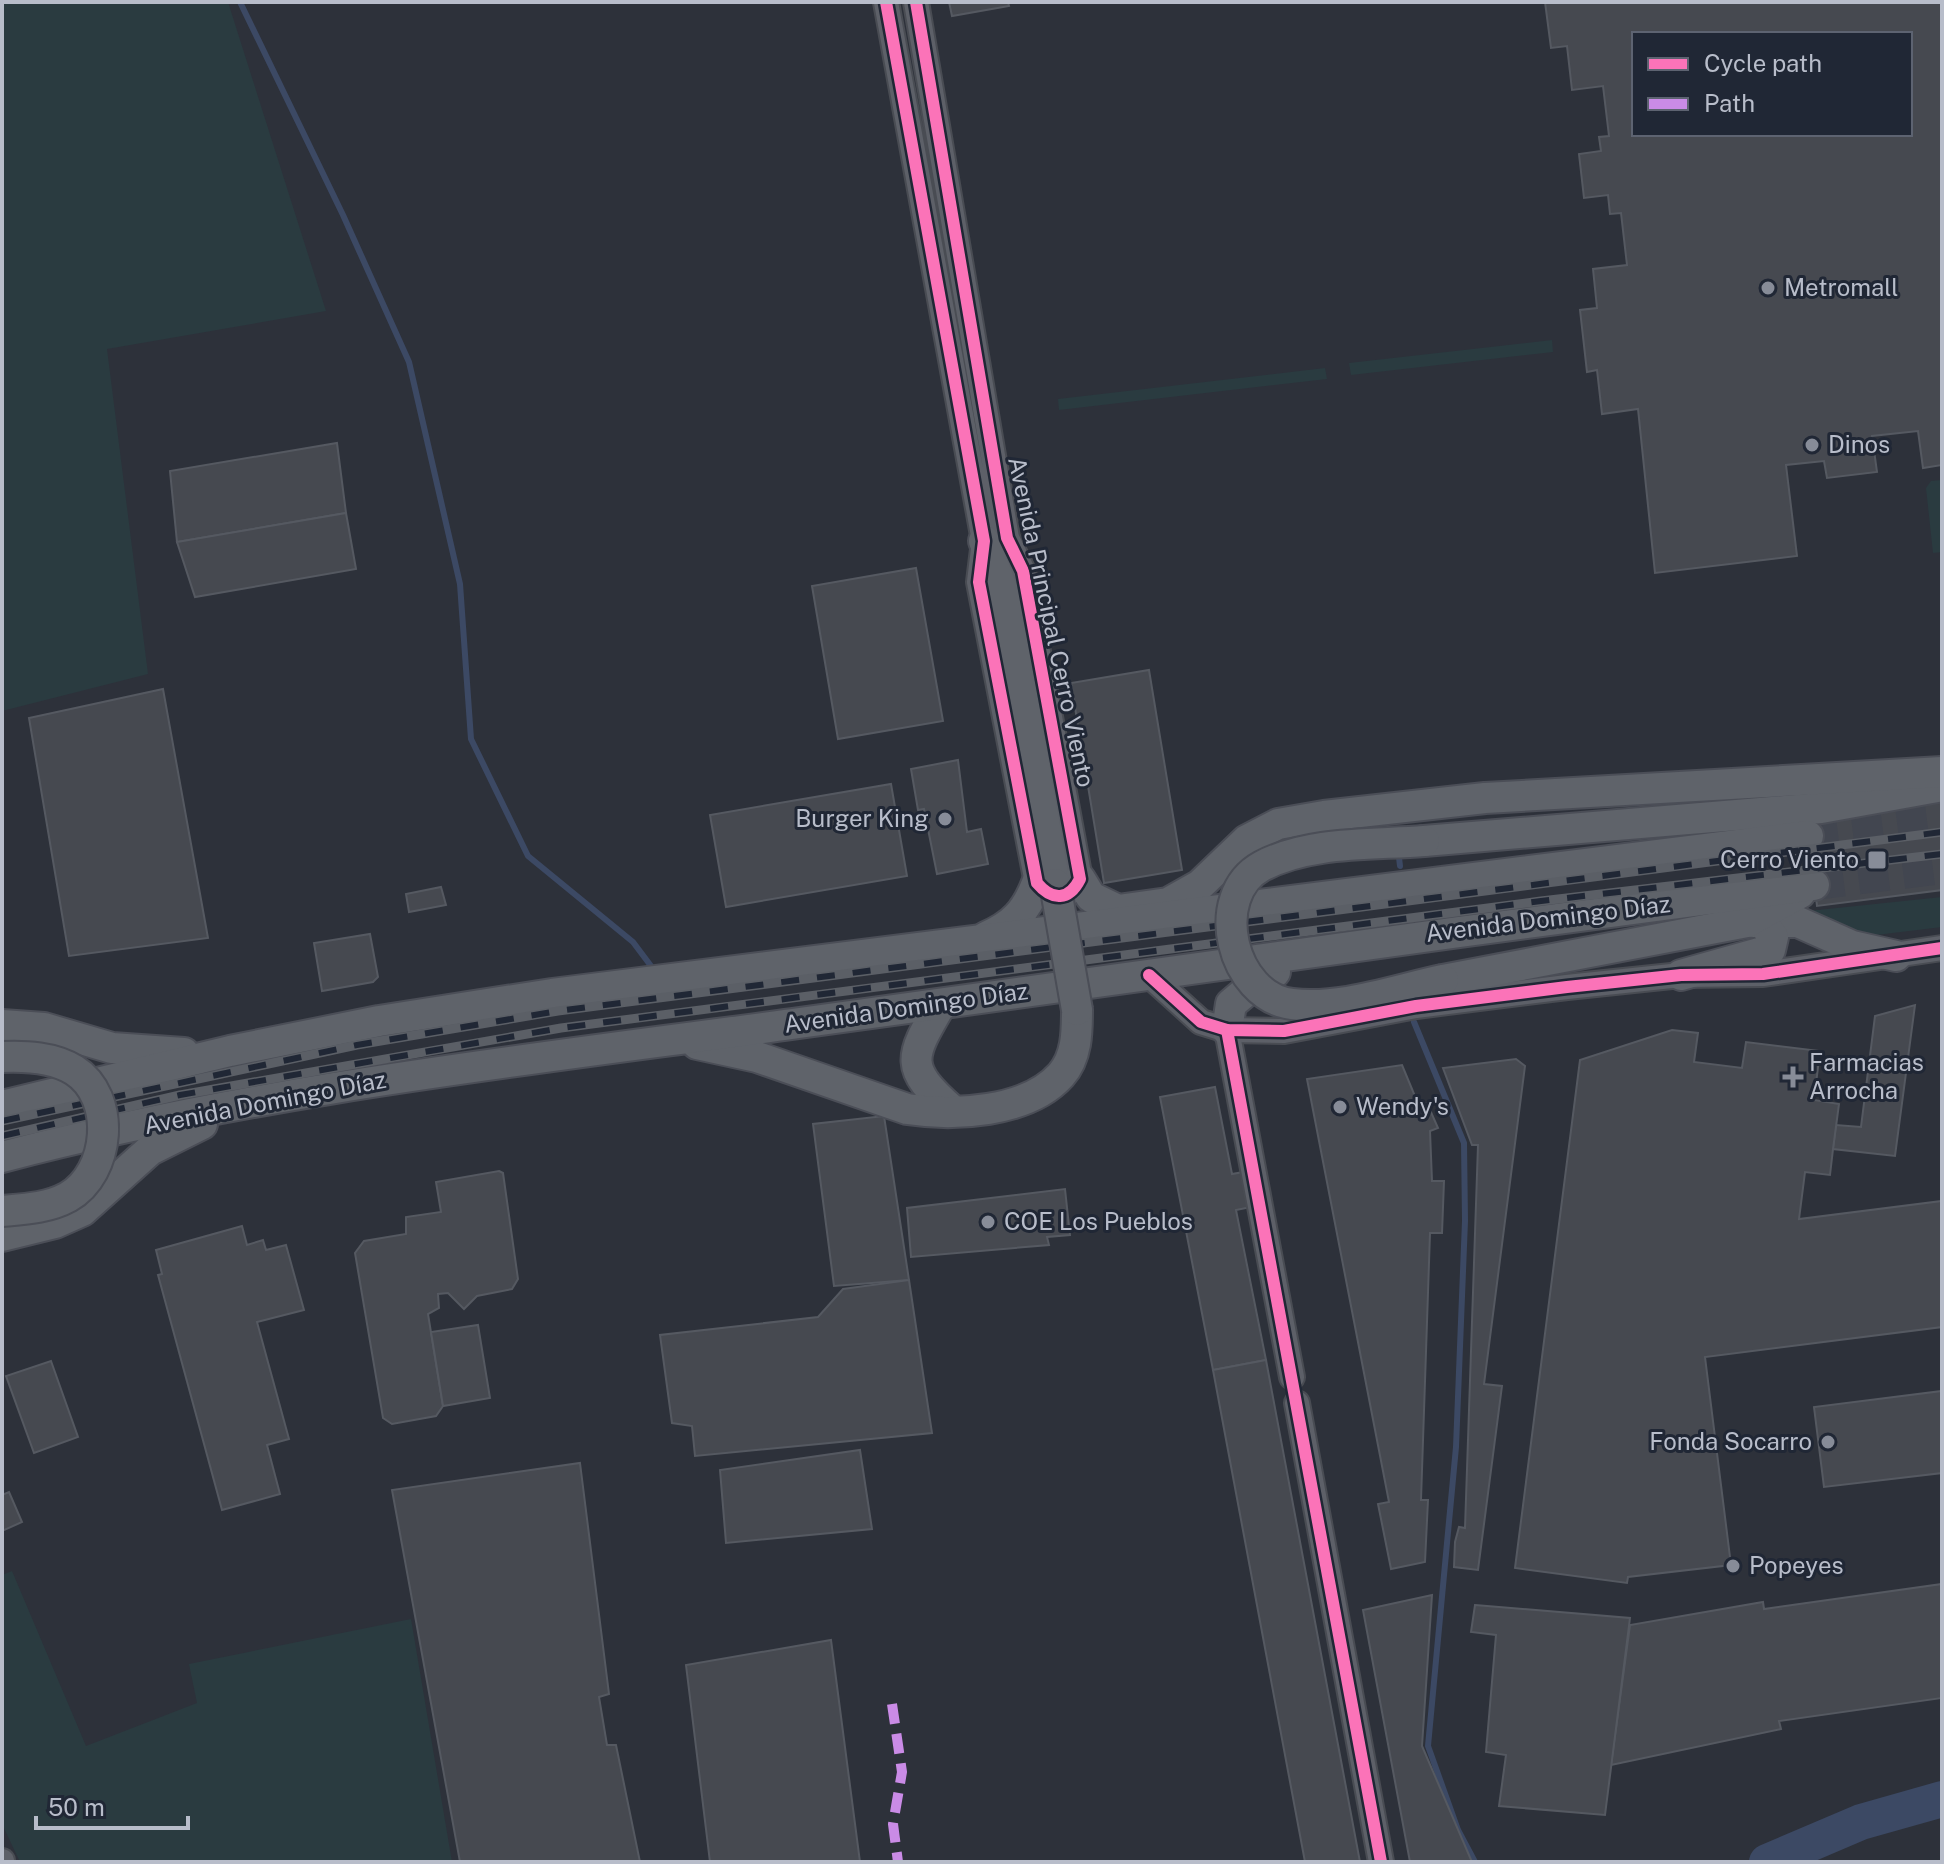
<svg xmlns="http://www.w3.org/2000/svg" width="1944" height="1864" viewBox="0 0 1944 1864" font-family="'Public Sans',sans-serif">
	<style>
		.green { fill: #2a3b40 }
		.lines { fill: none; stroke-linecap: round; stroke-linejoin: round }
		.stream { stroke: #3c4964; stroke-width: 6 }
		.river { stroke: #3c4964; stroke-width: 36 }
		.building { fill: #464950; stroke: #555961; stroke-width: 2; fill-rule: evenodd }
		.major-tunnel { stroke: #424650; stroke-width: 30; stroke-dasharray: 30 15; stroke-linecap: butt }
		.minor-casing { stroke: #494c53; stroke-width: 28 }
		.major-casing { stroke: #4b4e57; stroke-width: 34 }
		.minor { stroke: #5d6068; stroke-width: 24 }
		.major { stroke: #5f636a; stroke-width: 30 }
		.rail-casing { stroke: #5b5f66; stroke-width: 9 }
		.rail { stroke: #202735; stroke-width: 6; stroke-dasharray: 18; stroke-linecap: butt }
		.major-bridge-casing { stroke: #4b4e57; stroke-width: 34; stroke-linecap: butt }
		.major-bridge { stroke: #5f636a; stroke-width: 30 }
		.quiet { stroke: #ca8be6; stroke-width: 10; stroke-dasharray: 20 10; stroke-linecap: butt }
		.cycleway-casing { stroke: #202735; stroke-width: 17 }
		.cycleway { stroke: #fb73b8; stroke-width: 12 }
		.poi-dot { fill: #878c98; stroke: #202735; stroke-width: 3 }
		.labels { text-anchor: middle; stroke-width: 6; stroke-linejoin: round; paint-order: stroke }
		.poi-label { font-size: 24px; fill: #b8bdca; stroke: #202735; text-anchor: start }
		.street-label { font-size: 24px; fill: #b8bdca; stroke: #202735 }
	</style>
	<rect width="100%" height="100%" fill="#2d313a"/>
	<!-- green -->
	<g class="green">
		<polygon points="2,2 228,2 326,311 107,349 148,674 2,711"/>
		<polygon points="1552,340 1553,352 1351,375 1349,363"/>
		<polygon points="1325,368 1327,379 1059,410 1058,399"/>
		<polygon points="1942,480 1942,552 1933,553 1926,488 1931,481"/>
		<polygon points="1942,897 1942,927 1868,936 1799,912"/>
		<polygon points="12,1571 86,1746 197,1703 189,1664 411,1619 452,1862 20,1862 2,1824 2,1575"/>
	</g>
	<g class="lines">
		<!-- stream -->
		<g class="stream">
			<polyline points="240,2 343,215 409,362 460,584 471,739 528,856 633,942 651,966"/>
			<polyline points="1398,849 1400,866"/>
			<polyline points="1414,1022 1464,1143 1465,1221 1456,1447 1428,1746 1458,1830 1475,1862"/>
		</g>
		<!-- river -->
		<polyline class="river" points="1767,1862 1861,1822 1942,1799"/>
	</g>
	<!-- building -->
	<g class="building">
		<polygon points="949,2 1008,2 1009,6 952,16"/>
		<path d="M1545 2H1942V465L1923 468 1918 431 1872 436 1877 472 1827 478 1824 461 1786 465 1797 556 1655 573 1638 409 1602 414 1597 370 1587 372 1580 310 1597 308 1593 269 1627 265 1621 213 1610 214 1608 195 1584 198 1579 154 1601 151 1599 137 1609 136 1603 86 1572 90 1567 46 1551 48ZM1634 34H1910V134H1634Z"/>
		<polygon points="337,443 346,513 177,542 170,471"/>
		<polygon points="346,513 356,569 195,597 177,542"/>
		<polygon points="916,568 943,721 838,739 812,586"/>
		<polygon points="1149,670 1182,870 1104,883 1071,683"/>
		<polygon points="163,689 208,938 69,956 29,718"/>
		<polygon points="958,760 967,832 981,829 988,864 937,874 924,809 918,810 911,769"/>
		<polygon points="891,784 907,876 726,907 710,815"/>
		<polygon points="1942,797 1942,890 1817,906 1806,814"/>
		<polygon points="441,887 446,905 409,912 406,894"/>
		<polygon points="370,934 378,977 373,982 322,991 314,943"/>
		<polygon points="1915,1005 1895,1156 1833,1149 1836,1125 1861,1127 1875,1016"/>
		<polygon points="1672,1030 1698,1033 1694,1062 1742,1068 1746,1042 1820,1051 1814,1100 1839,1104 1833,1149 1830,1175 1805,1172 1799,1219 1942,1201 1942,1327 1705,1357 1731,1565 1628,1577 1627,1583 1515,1568 1580,1060"/>
		<polygon points="1516,1059 1525,1066 1484,1384 1502,1386 1478,1570 1454,1567 1455,1542 1459,1527 1465,1528 1478,1145 1472,1145 1443,1068"/>
		<polygon points="1402,1065 1419,1106 1427,1103 1438,1128 1430,1131 1432,1181 1444,1181 1442,1233 1430,1233 1421,1500 1428,1500 1425,1562 1391,1569 1378,1504 1389,1502 1307,1079"/>
		<polygon points="1215,1087 1232,1174 1249,1171 1256,1206 1236,1210 1266,1360 1213,1370 1160,1097"/>
		<polygon points="884,1116 909,1280 834,1286 813,1124"/>
		<polygon points="499,1171 503,1173 518,1279 512,1289 477,1296 464,1309 448,1293 438,1294 439,1308 428,1314 443,1406 436,1416 392,1424 383,1418 355,1253 364,1241 406,1234 406,1217 441,1212 436,1182"/>
		<polygon points="1065,1189 1070,1235 1047,1237 1049,1245 911,1257 907,1208"/>
		<polygon points="242,1226 247,1245 263,1240 266,1250 286,1245 304,1310 257,1322 289,1439 267,1445 280,1494 222,1510 158,1275 162,1274 156,1250"/>
		<polygon points="909,1280 932,1433 695,1456 692,1426 672,1423 660,1335 818,1317 843,1289"/>
		<polygon points="478,1325 490,1398 443,1406 431,1332"/>
		<polygon points="1266,1360 1360,1862 1305,1862 1213,1370"/>
		<polygon points="51,1361 78,1437 34,1453 6,1376"/>
		<polygon points="1942,1391 1942,1473 1824,1487 1814,1407"/>
		<polygon points="860,1450 872,1529 726,1543 720,1470"/>
		<polygon points="580,1463 609,1694 599,1697 607,1745 616,1745 640,1862 460,1862 392,1490"/>
		<polygon points="9,1492 22,1522 2,1531 2,1495"/>
		<polygon points="1942,1584 1942,1698 1779,1721 1781,1729 1611,1765 1630,1625 1763,1602 1764,1609"/>
		<polygon points="1432,1595 1422,1746 1472,1862 1410,1862 1363,1610"/>
		<polygon points="1475,1605 1630,1618 1605,1815 1499,1806 1506,1755 1486,1752 1496,1635 1471,1632"/>
		<polygon points="831,1640 860,1862 710,1862 686,1665"/>
	</g>
	<g class="lines">
		<!-- major-tunnel -->
		<g class="major-tunnel">
			<polyline points="1808,836 1942,819"/>
			<polyline points="1814,885 1942,869"/>
		</g>
		<defs>
			<g id="minor">
				<path d="M886 2 984 541 979 582 1037 883C1052 901 1069 901 1080 879L1023 571 1007 538 916 2"/>
				<polyline points="1149,975 1201,1022 1227,1030 1284,1031 1416,1006 1567,987 1681,975 1763,974 1942,948"/>
				<polyline points="1227,1030 1292,1377"/>
				<polyline points="1297,1403 1381,1862"/>
				<polyline points="2,1861 2,1862"/>
			</g>
			<g id="major">
				<polyline points="984,541 1005,596 1055,884"/>
				<polyline points="1424,841 1821,808 1942,786"/>
				<polyline points="1080,879 1091,897 1118,910 1168,903 1200,885 1247,840 1278,824 1324,816 1485,798 1942,772"/>
				<polyline points="1753,922 1798,922 1852,946 1896,956"/>
				<path d="M986 937C1013 925 1026 912 1037 883"/>
				<polyline points="1681,975 1770,950 1773,937 1763,922"/>
				<polyline points="1443,980 1747,922 1800,893"/>
				<path d="M941 1004C910 1057 903 1067 952 1110"/>
				<polyline points="2,1025 44,1028 112,1048 184,1053"/>
				<polyline points="1227,1030 1231,1004 1263,977 1275,972"/>
				<path d="M697 1044 757 1057 907 1109C953 1116 1027 1113 1061 1075 1077 1057 1077 1032 1077 1010"/>
				<polyline points="2,1106 230,1051 379,1021 552,994 1808,836"/>
				<path d="M2 1157C260 1089 528 1060 792 1024 1133 977 1473 929 1814 885"/>
				<polyline points="2,1236 55,1223 82,1211 150,1150 202,1124"/>
			</g>
		</defs>
		<!-- minor casing -->
		<use href="#minor" class="minor-casing"/>
		<!-- major casing -->
		<use href="#major" class="major-casing"/>
		<!-- minor -->
		<use href="#minor" class="minor"/>
		<!-- major -->
		<use href="#major" class="major"/>
		<defs>
			<g id="rail">
				<polyline points="2,1121 357,1045 558,1011 1942,832"/>
				<polyline points="2,1136 180,1095 561,1028 1541,901 1942,854"/>
			</g>
		</defs>
		<!-- rail casing -->
		<use href="#rail" class="rail-casing"/>
		<!-- rail -->
		<use href="#rail" class="rail"/>
		<defs>
			<g id="major-bridge">
				<path d="M1424 841C1371 845 1310 841 1262 866 1207 896 1232 997 1292 1004 1341 1010 1395 990 1443 980"/>
				<polyline points="1055,884 1077,1010"/>
				<path d="M2 1057C26 1056 53 1057 74 1070 117 1097 110 1173 68 1197 48 1208 25 1209 2 1211"/>
			</g>
		</defs>
		<!-- major-bridge casing -->
		<use href="#major-bridge" class="major-bridge-casing"/>
		<!-- major-bridge -->
		<use href="#major-bridge" class="major-bridge"/>
		<!-- quiet -->
		<polyline class="quiet" points="892,1704 902,1772 893,1824 898,1862"/>
		<defs>
			<g id="cycleway">
				<path d="M886 2 984 541 979 582 1037 883C1052 901 1069 901 1080 879L1023 571 1007 538 916 2"/>
				<polyline points="1149,975 1201,1022 1227,1030 1284,1031 1416,1006 1567,987 1681,975 1763,974 1942,948"/>
				<polyline points="1227,1030 1381,1862"/>
			</g>
		</defs>
		<!-- cycleway casing -->
		<use href="#cycleway" class="cycleway-casing"/>
		<!-- cycleway -->
		<use href="#cycleway" class="cycleway"/>
	</g>
	<!-- markers -->
	<g class="poi-dot">
		<circle cx="1768" cy="288" r="8"/>
		<circle cx="1812" cy="445" r="8"/>
		<circle cx="945" cy="819" r="8"/>
		<rect x="1867" y="850" width="20" height="20" rx="4"/>
		<path d="M1789 1065h8v8h8v8h-8v8h-8v-8h-8v-8h8z"/>
		<circle cx="1340" cy="1107" r="8"/>
		<circle cx="988" cy="1222" r="8"/>
		<circle cx="1828" cy="1442" r="8"/>
		<circle cx="1733" cy="1566" r="8"/>
	</g>
	<g class="labels">
		<!-- poi labels -->
		<g class="poi-label">
			<text x="1784" y="296">Metromall</text>
			<text x="1828" y="453">Dinos</text>
			<text x="929" y="827" text-anchor="end">Burger King</text>
			<text x="1859" y="868" text-anchor="end">Cerro Viento</text>
			<text x="1809" y="1071">Farmacias<tspan x="1809" dy="28">Arrocha</tspan></text>
			<text x="1356" y="1115">Wendy's</text>
			<text x="1004" y="1230">COE Los Pueblos</text>
			<text x="1812" y="1450" text-anchor="end">Fonda Socarro</text>
			<text x="1749" y="1574">Popeyes</text>
		</g>
		<!-- street labels -->
		<g class="street-label">
			<text transform="translate(1051 622) rotate(78)" y="8">Avenida Principal Cerro Viento</text>
			<text transform="translate(1548 919) rotate(-7)" y="8">Avenida Domingo Díaz</text>
			<text transform="translate(906 1008) rotate(-8)" y="8">Avenida Domingo Díaz</text>
			<text transform="translate(265 1103) rotate(-11)" y="8">Avenida Domingo Díaz</text>
		</g>
	</g>
	<!-- border -->
	<rect width="1944" height="1864" fill="none" stroke="#b8bdca" stroke-width="8"/>
	<!-- legend -->
	<rect x="1632" y="32" width="280" height="104" fill="#202735" stroke="#5d6371" stroke-width="2"/>
	<rect x="1648" y="58" width="40" height="12" fill="#fb73b8" stroke="#5d6371" stroke-width="2"/>
	<text x="1704" y="72" font-size="24" fill="#b8bdca">Cycle path</text>
	<rect x="1648" y="98" width="40" height="12" fill="#ca8be6" stroke="#5d6371" stroke-width="2"/>
	<text x="1704" y="112" font-size="24" fill="#b8bdca">Path</text>
	<!-- scale -->
	<path d="M36 1816v12h152v-12" fill="none" stroke="#b8bdca" stroke-width="4"/>
	<text x="48" y="1816" font-size="24" fill="#b8bdca" stroke="#202735" stroke-width="6" paint-order="stroke">50 m</text>
</svg>
